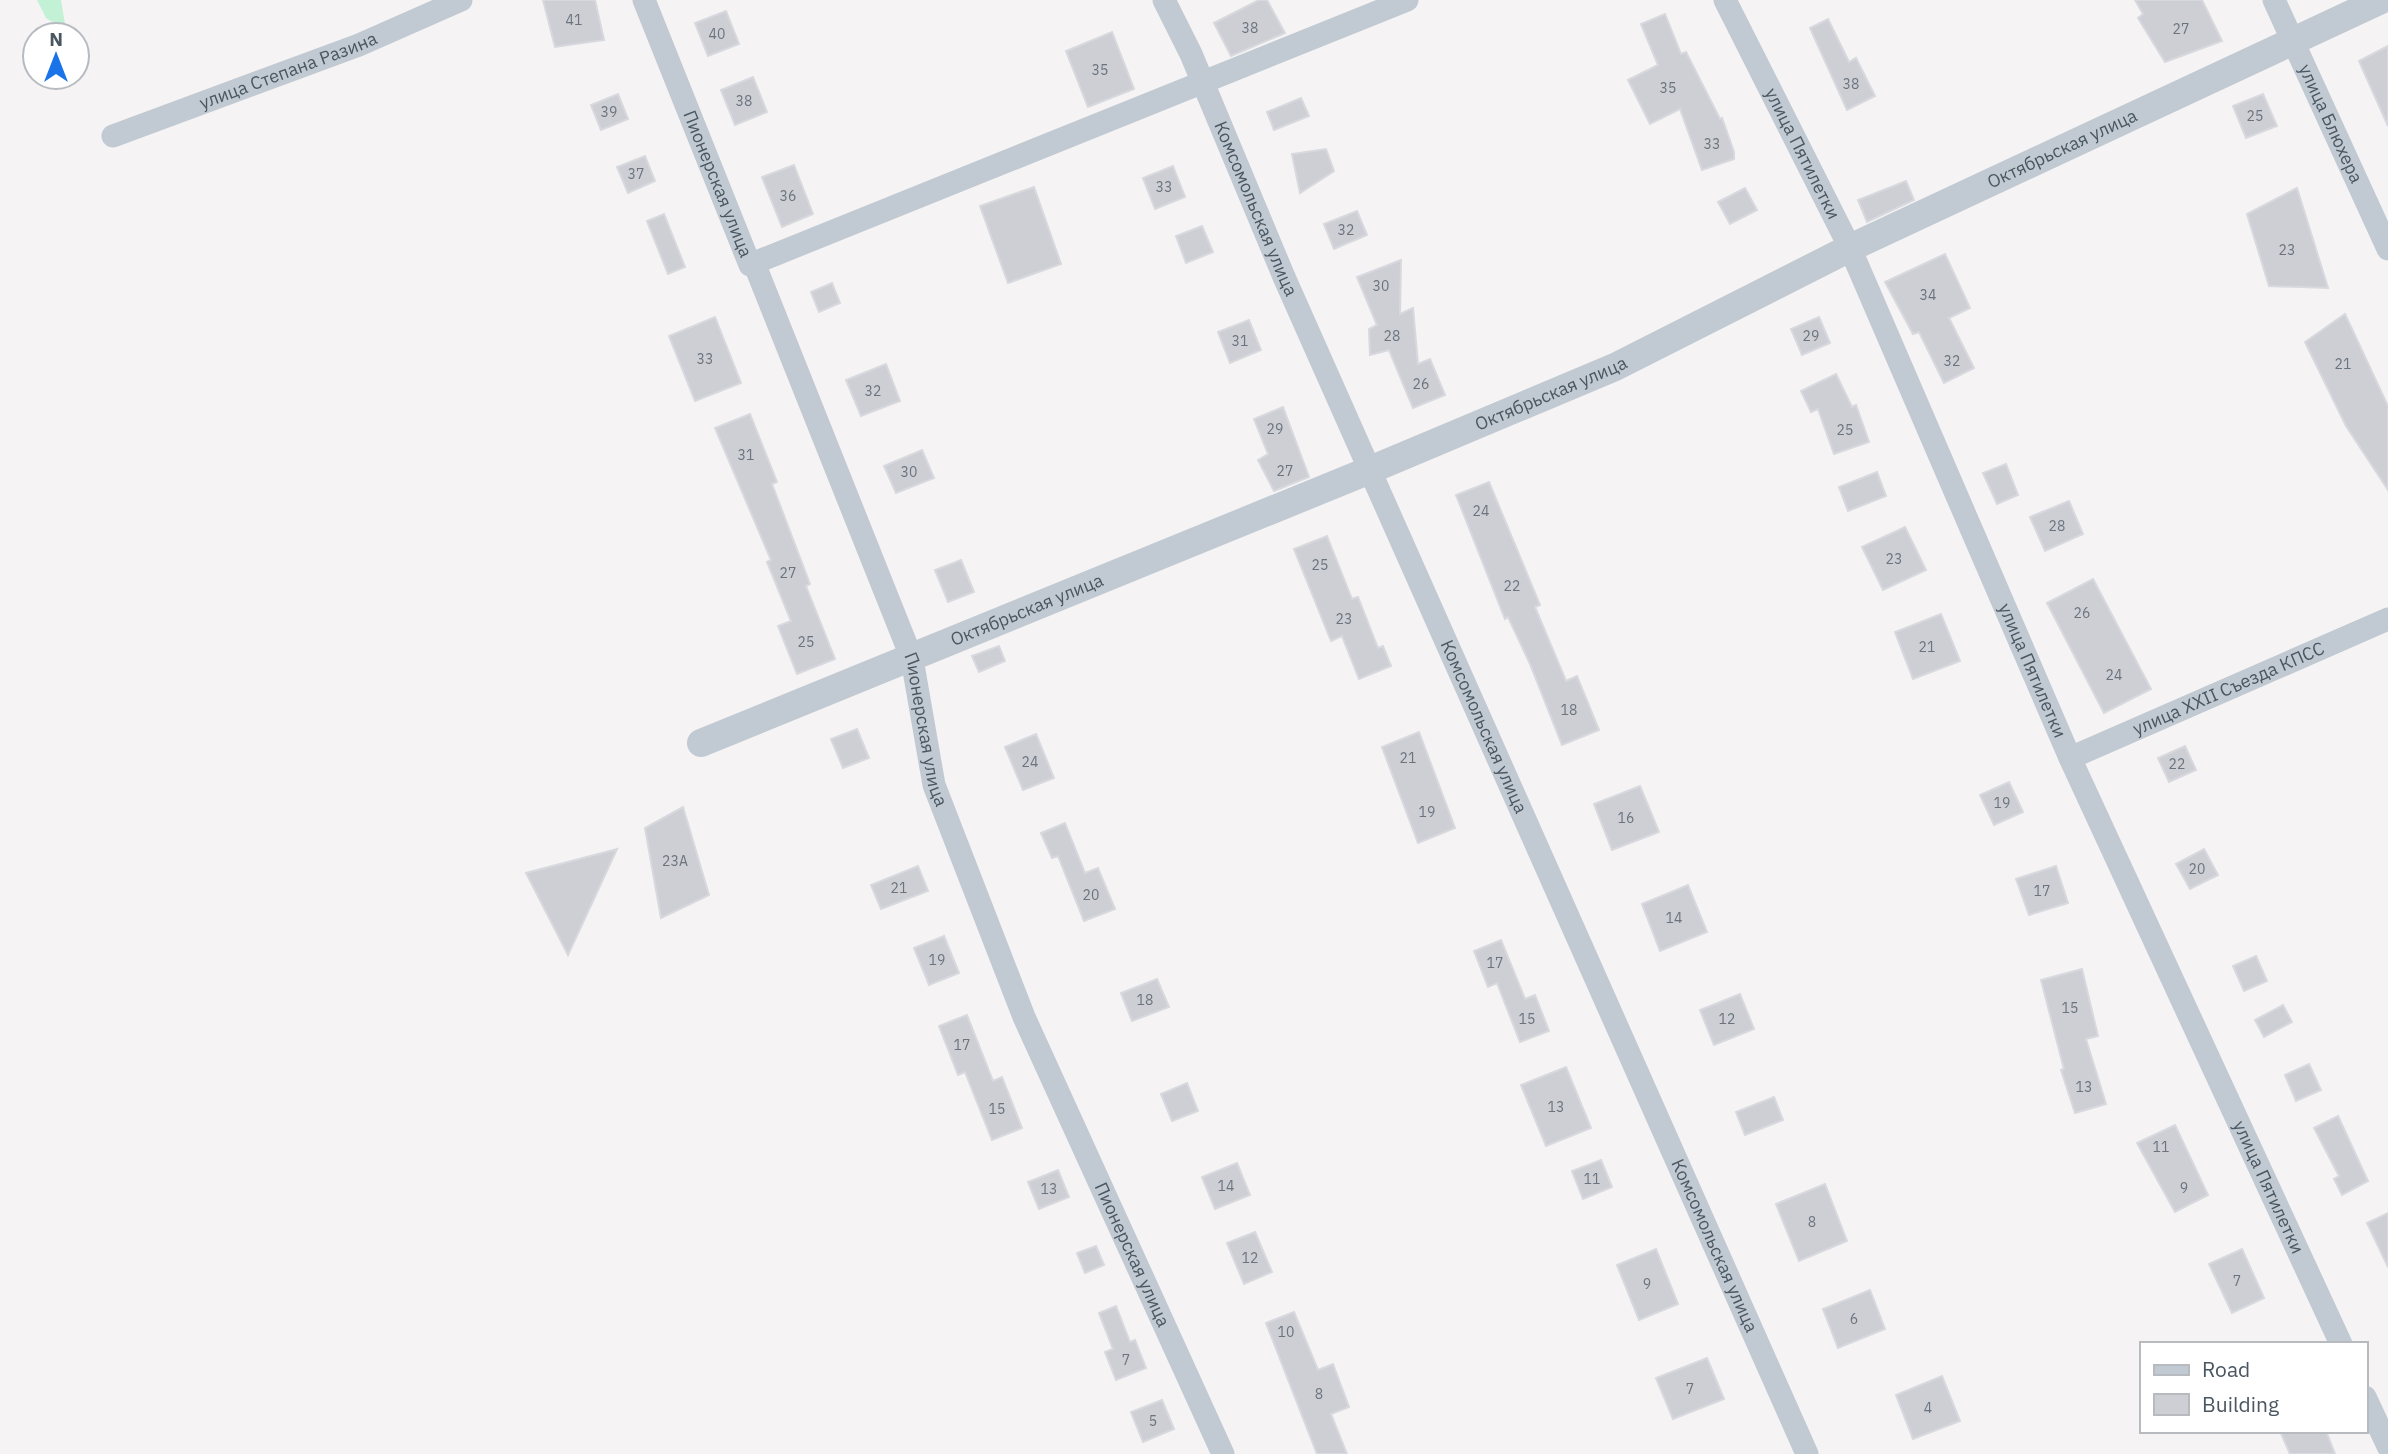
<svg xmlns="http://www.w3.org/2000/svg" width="2388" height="1454" viewBox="0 0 2388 1454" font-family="'IBM Plex Sans',sans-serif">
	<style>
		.green { fill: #c3f1d5 }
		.building { fill: #cdcfd5; stroke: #d7d9de; stroke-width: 2 }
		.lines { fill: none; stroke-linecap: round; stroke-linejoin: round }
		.minor { stroke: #c1cad2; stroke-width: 23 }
		.tertiary { stroke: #c1cad2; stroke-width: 28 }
		.labels { text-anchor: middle; stroke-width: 7; stroke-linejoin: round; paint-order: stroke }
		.number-label { font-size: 14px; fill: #6b747e }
		.street-label { font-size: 18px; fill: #4a5661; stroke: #fff }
	</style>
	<rect width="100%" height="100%" fill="#f5f3f3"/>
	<!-- green -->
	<polygon class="green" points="37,0 61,0 66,30 46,18"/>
	<!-- building -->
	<g class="building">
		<polygon points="543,0 595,0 604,40 555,47"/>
		<polygon points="1259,0 1267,0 1285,33 1231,56 1214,23"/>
		<polygon points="2135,0 2202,0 2222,41 2165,62 2138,18 2143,14"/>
		<polygon points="726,11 739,44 708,56 695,23"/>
		<polygon points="1665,14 1681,54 1686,52 1720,119 1722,118 1734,152 1734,159 1702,170 1680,109 1650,124 1628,80 1658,65 1641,24"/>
		<polygon points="1828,19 1849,62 1856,58 1875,96 1847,110 1810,28"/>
		<polygon points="1112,32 1134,89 1088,107 1066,51"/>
		<polygon points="2388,46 2388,126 2359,61"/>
		<polygon points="753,77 767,112 735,125 721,90"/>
		<polygon points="618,94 628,119 601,130 591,105"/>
		<polygon points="2263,94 2277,126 2246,138 2233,106"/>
		<polygon points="1301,98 1309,116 1274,130 1267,112"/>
		<polygon points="1326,149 1334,171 1300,193 1292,154"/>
		<polygon points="645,156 655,181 628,193 617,167"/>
		<polygon points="794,165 813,214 782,227 762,177"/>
		<polygon points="1173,166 1185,197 1155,209 1143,178"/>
		<polygon points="1906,181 1914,200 1867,222 1858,200"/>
		<polygon points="1034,187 1061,264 1008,283 980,206"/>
		<polygon points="1745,188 1757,210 1730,224 1718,202"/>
		<polygon points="2297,188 2328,288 2269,286 2247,214"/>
		<polygon points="1357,211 1367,235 1334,249 1324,224"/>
		<polygon points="664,214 685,267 668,274 647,221"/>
		<polygon points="1202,226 1213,252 1186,263 1176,236"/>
		<polygon points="1945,254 1970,308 1949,318 1974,368 1944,383 1919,332 1913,334 1885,282"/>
		<polygon points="1401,260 1400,314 1413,308 1418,364 1430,359 1445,395 1413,408 1389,350 1370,355 1369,329 1377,325 1357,277"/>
		<polygon points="832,283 840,303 819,312 811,292"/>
		<polygon points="2345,314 2388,406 2388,490 2346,426 2305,342"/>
		<polygon points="715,317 741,383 695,401 669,336"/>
		<polygon points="1819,317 1830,343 1802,355 1791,329"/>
		<polygon points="1249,320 1261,350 1230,363 1218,332"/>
		<polygon points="886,364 900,401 861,416 846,380"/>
		<polygon points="1836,374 1852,407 1856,405 1869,442 1834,454 1818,409 1811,412 1801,391"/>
		<polygon points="1283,407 1309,477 1274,491 1258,460 1268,454 1254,419"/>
		<polygon points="750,414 777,482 772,484 810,584 806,586 835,659 797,674 778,626 791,621 767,562 771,560 715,428"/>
		<polygon points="922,450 934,478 896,493 884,466"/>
		<polygon points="2006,464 2018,495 1997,504 1983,473"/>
		<polygon points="1877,472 1886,496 1848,511 1839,487"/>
		<polygon points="1489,482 1540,605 1535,607 1566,681 1577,676 1599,730 1562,745 1530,664 1508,617 1505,619 1456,495"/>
		<polygon points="2069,501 2083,534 2045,551 2030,517"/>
		<polygon points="1905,527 1926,570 1883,590 1862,547"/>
		<polygon points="1327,536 1352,599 1358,597 1378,648 1383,646 1391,666 1359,679 1342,636 1331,641 1294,549"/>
		<polygon points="961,560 974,592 948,602 935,570"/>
		<polygon points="2093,579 2151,689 2104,713 2047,603"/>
		<polygon points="1941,614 1960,661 1913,679 1895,632"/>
		<polygon points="999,646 1005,661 979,672 972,656"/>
		<polygon points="857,729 869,758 843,768 831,739"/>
		<polygon points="1419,732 1455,828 1418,843 1382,747"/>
		<polygon points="1036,734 1054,778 1023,790 1005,747"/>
		<polygon points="2185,746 2196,770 2169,782 2158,758"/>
		<polygon points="2009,782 2023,812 1994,825 1980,795"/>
		<polygon points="1640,786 1659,832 1612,850 1594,804"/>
		<polygon points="683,807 709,895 661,918 645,828"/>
		<polygon points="1065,823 1085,873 1098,868 1115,909 1084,921 1058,856 1052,858 1041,833"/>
		<polygon points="617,849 568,955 526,873"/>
		<polygon points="2204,849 2218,875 2190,889 2176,864"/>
		<polygon points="918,866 928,891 881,909 871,885"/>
		<polygon points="2056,866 2068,903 2029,915 2016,879"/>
		<polygon points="1688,885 1707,932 1660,951 1642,904"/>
		<polygon points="944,936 959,973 929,985 914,948"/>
		<polygon points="1501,940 1525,999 1535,995 1549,1031 1520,1042 1497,983 1488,987 1474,951"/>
		<polygon points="2256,956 2267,981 2244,991 2233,966"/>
		<polygon points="2082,969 2098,1036 2086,1039 2106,1104 2075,1113 2061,1070 2064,1069 2041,980"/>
		<polygon points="1157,979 1169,1007 1132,1021 1121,993"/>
		<polygon points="1740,994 1754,1029 1714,1045 1700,1010"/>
		<polygon points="2283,1005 2292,1022 2264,1037 2255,1020"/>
		<polygon points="967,1015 993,1081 1002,1077 1022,1128 992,1140 965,1072 958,1075 939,1026"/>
		<polygon points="2309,1064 2321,1090 2296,1101 2285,1075"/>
		<polygon points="1566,1067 1591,1128 1546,1146 1521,1085"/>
		<polygon points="1187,1083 1198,1111 1172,1121 1161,1094"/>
		<polygon points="1774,1097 1783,1120 1745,1135 1736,1112"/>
		<polygon points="2338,1116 2368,1181 2342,1195 2334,1179 2339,1176 2314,1128"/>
		<polygon points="2175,1125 2208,1195 2175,1212 2137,1143"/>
		<polygon points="1601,1160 1612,1187 1583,1199 1572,1171"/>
		<polygon points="1237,1163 1250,1195 1215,1209 1202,1177"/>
		<polygon points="1058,1170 1069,1197 1039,1209 1028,1182"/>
		<polygon points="1825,1184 1847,1241 1799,1261 1776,1204"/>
		<polygon points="2388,1213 2388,1267 2367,1223"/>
		<polygon points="1255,1232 1272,1272 1244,1284 1227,1243"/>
		<polygon points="1096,1246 1104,1265 1085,1273 1077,1253"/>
		<polygon points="1656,1249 1678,1304 1639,1320 1617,1265"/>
		<polygon points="2242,1249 2264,1298 2232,1313 2209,1264"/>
		<polygon points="1870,1290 1885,1329 1838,1348 1823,1309"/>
		<polygon points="1116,1306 1130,1342 1135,1340 1146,1368 1116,1380 1105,1352 1113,1349 1099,1313"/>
		<polygon points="1294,1312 1318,1370 1333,1364 1349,1407 1331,1414 1347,1454 1317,1454 1266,1323"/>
		<polygon points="1707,1358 1724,1399 1673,1419 1656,1378"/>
		<polygon points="1942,1376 1960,1421 1913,1439 1896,1395"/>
		<polygon points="1162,1400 1174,1429 1143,1442 1131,1412"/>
		<polygon points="2280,1431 2326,1431 2335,1454 2290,1454"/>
	</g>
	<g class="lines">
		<!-- minor -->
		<g class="minor">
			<path id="s1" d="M644 0 750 265 754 263 912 659 934 785 1024 1017 1223 1454"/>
			<path id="s2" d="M1164 0 1191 54 1284 277 1807 1454"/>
			<path id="s3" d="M1725 0 1850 248 2070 758 2341 1344"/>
			<path id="s4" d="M2274 0 2388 249"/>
			<path id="s5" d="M113 136 359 45 461 0"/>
			<polyline points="754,263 1407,0"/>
			<path id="s6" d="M2070 758 2388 619"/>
			<polyline points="2365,1397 2388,1446"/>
		</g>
		<!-- tertiary -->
		<path class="tertiary" id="s7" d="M701 743 1370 470 1615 367 1850 248 2381 0"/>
	</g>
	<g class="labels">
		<!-- number labels -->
		<g class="number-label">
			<text x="574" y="25">41</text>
			<text x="1250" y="33">38</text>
			<text x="2181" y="34">27</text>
			<text x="717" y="39">40</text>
			<text x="1100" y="75">35</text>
			<text x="1851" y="89">38</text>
			<text x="1668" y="93">35</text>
			<text x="744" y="106">38</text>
			<text x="609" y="117">39</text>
			<text x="2255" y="121">25</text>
			<text x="1712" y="149">33</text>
			<text x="636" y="179">37</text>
			<text x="1164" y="192">33</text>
			<text x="788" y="201">36</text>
			<text x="1346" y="235">32</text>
			<text x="2287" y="255">23</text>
			<text x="1381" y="291">30</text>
			<text x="1928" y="300">34</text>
			<text x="1392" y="341">28</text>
			<text x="1811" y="341">29</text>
			<text x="1240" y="346">31</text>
			<text x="705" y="364">33</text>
			<text x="1952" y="366">32</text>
			<text x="2343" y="369">21</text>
			<text x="1421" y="389">26</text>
			<text x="873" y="396">32</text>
			<text x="1275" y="434">29</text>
			<text x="1845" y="435">25</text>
			<text x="746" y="460">31</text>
			<text x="1285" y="476">27</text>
			<text x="909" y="477">30</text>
			<text x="1481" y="516">24</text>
			<text x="2057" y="531">28</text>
			<text x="1894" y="564">23</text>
			<text x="1320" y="570">25</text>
			<text x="788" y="578">27</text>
			<text x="1512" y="591">22</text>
			<text x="2082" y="618">26</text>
			<text x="1344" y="624">23</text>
			<text x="806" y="647">25</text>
			<text x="1927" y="652">21</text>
			<text x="2114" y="680">24</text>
			<text x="1569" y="715">18</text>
			<text x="1408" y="763">21</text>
			<text x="1030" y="767">24</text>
			<text x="2177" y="769">22</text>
			<text x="2002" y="808">19</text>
			<text x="1427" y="817">19</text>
			<text x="1626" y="823">16</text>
			<text x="675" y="866">23А</text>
			<text x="2197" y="874">20</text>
			<text x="899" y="893">21</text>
			<text x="2042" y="896">17</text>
			<text x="1091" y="900">20</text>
			<text x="1674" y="923">14</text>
			<text x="937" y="965">19</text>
			<text x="1495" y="968">17</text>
			<text x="1145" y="1005">18</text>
			<text x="2070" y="1013">15</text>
			<text x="1527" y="1024">15</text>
			<text x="1727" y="1024">12</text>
			<text x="962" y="1050">17</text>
			<text x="2084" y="1092">13</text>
			<text x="1556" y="1112">13</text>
			<text x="997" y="1114">15</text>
			<text x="2161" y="1152">11</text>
			<text x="1592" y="1184">11</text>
			<text x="1226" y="1191">14</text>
			<text x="2184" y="1193">9</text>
			<text x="1049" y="1194">13</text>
			<text x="1812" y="1227">8</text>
			<text x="1250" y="1263">12</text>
			<text x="2237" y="1286">7</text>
			<text x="1647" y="1289">9</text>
			<text x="1854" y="1324">6</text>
			<text x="1286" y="1337">10</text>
			<text x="1126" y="1365">7</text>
			<text x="1690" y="1394">7</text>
			<text x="1319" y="1399">8</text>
			<text x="1928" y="1413">4</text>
			<text x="1153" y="1426">5</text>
		</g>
		<!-- street labels -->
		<g class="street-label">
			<text dy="6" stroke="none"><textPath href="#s5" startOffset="187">улица Степана Разина</textPath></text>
			<text dy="6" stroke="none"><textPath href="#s4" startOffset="136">улица Блюхера</textPath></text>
			<text dy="6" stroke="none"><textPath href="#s7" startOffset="1486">Октябрьская улица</textPath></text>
			<text dy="6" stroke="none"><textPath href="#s3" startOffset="172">улица Пятилетки</textPath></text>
			<text dy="6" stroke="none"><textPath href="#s1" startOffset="198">Пионерская улица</textPath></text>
			<text dy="6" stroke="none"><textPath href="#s2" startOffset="228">Комсомольская улица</textPath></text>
			<text dy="6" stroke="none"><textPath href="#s7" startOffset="919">Октябрьская улица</textPath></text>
			<text dy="6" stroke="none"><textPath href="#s7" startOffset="352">Октябрьская улица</textPath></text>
			<text dy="6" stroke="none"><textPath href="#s3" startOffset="738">улица Пятилетки</textPath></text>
			<text dy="6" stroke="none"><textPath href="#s6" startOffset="173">улица XXII Съезда КПСС</textPath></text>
			<text dy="6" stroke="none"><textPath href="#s1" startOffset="788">Пионерская улица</textPath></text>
			<text dy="6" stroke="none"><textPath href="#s2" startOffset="794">Комсомольская улица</textPath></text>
			<text dy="6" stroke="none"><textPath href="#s3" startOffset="1306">улица Пятилетки</textPath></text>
			<text dy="6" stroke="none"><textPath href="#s2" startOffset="1362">Комсомольская улица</textPath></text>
			<text dy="6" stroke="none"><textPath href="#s1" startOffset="1354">Пионерская улица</textPath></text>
		</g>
	</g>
	<!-- legend -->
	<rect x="2140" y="1342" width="228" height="91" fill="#ffffff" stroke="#b7bbc0" stroke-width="2"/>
	<rect x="2154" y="1365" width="35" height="10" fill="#c1cad2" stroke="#b7bbc0" stroke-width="2"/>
	<text x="2202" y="1377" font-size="21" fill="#4a5661">Road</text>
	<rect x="2154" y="1394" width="35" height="21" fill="#cdcfd5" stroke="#b7bbc0" stroke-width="2"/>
	<text x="2202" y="1412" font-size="21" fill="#4a5661">Building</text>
	<!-- north arrow -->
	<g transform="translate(56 56)"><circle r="33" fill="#ffffff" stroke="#b7bbc0" stroke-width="2"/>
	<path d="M0-5L12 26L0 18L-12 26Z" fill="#1a73e8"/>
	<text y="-10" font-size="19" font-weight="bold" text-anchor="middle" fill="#4a5661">N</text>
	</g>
</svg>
